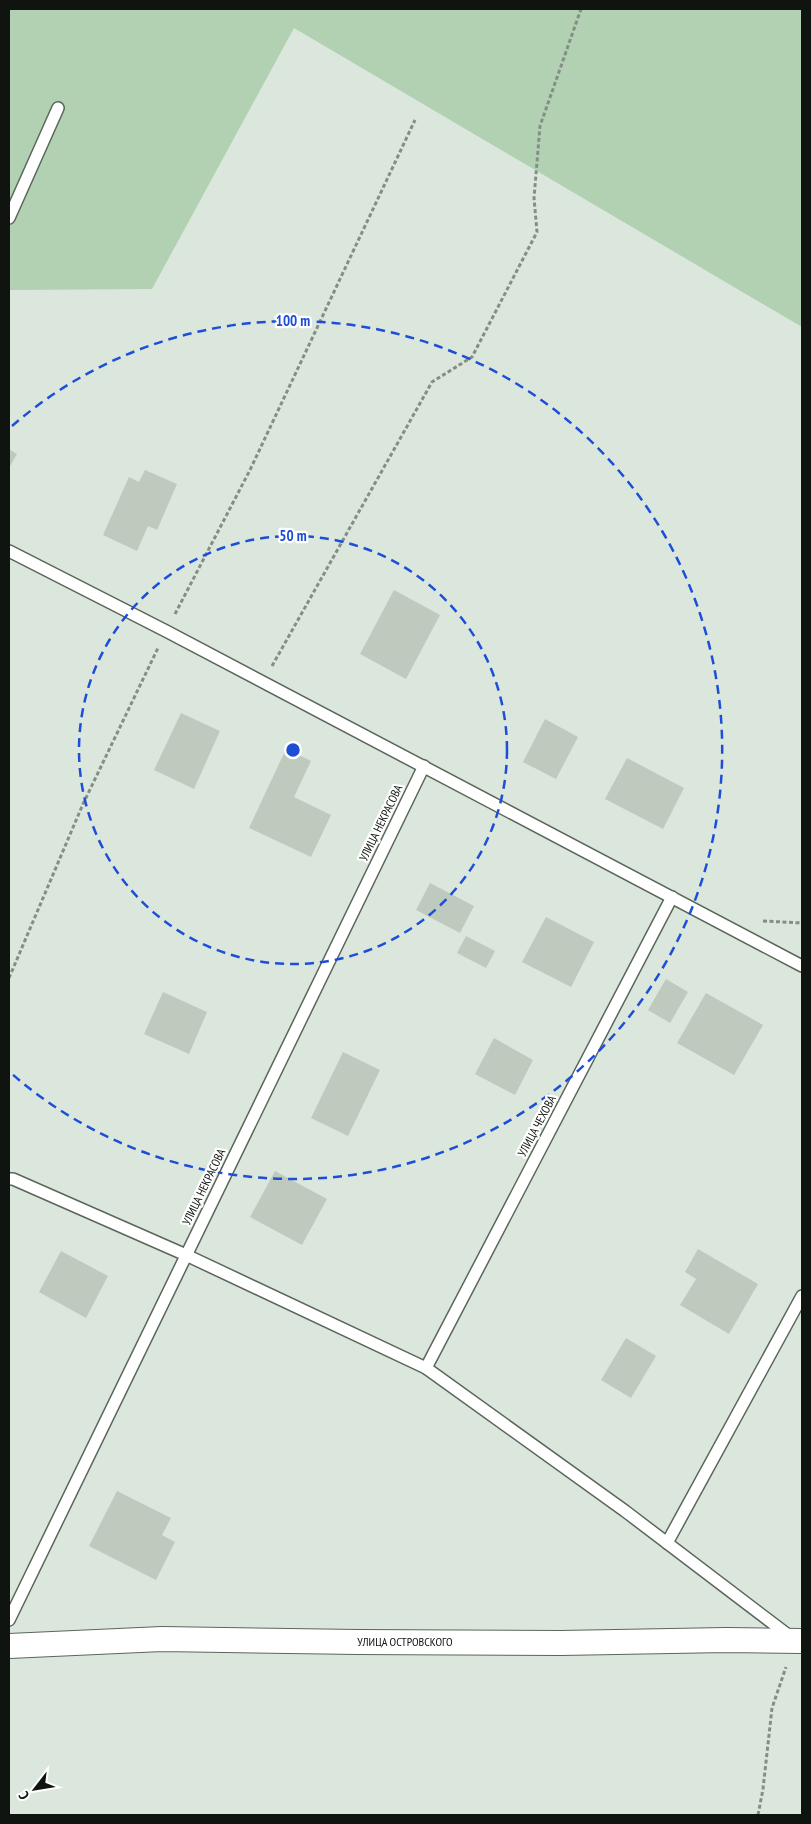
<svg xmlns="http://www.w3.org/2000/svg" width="811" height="1824" viewBox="0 0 811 1824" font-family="'PT Sans Narrow',sans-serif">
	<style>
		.green { fill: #b1d1b2 }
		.building { fill: #bfcabf }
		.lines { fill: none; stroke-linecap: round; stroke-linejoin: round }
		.lane-casing { stroke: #5b665b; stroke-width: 14 }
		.street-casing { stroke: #5b665b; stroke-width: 26 }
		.path { stroke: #858e86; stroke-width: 3; stroke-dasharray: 4 2.5; stroke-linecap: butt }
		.lane { stroke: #fff; stroke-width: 11 }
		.street { stroke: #fff; stroke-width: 24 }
		.ring { fill: none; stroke: #1d4ed8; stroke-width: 2.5; stroke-dasharray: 9 6 }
		.labels { text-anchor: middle; stroke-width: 4.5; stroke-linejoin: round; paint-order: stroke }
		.street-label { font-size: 12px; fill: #101410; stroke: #fff }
		.centre { fill: #1d4ed8; stroke: #fff; stroke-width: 2.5 }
		.ring-label { font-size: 15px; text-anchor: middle; font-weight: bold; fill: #1d4ed8; stroke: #fff; stroke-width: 4.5; stroke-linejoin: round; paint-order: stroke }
	</style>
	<rect width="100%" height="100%" fill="#dbe7dc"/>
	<!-- green -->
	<polygon class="green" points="9,9 802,9 802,327 294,28 152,289 9,290"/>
	<!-- building -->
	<g class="building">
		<polygon points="9,449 17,454 9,468"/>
		<polygon points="145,470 177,484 157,530 148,526 137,551 103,535 129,477 139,482"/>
		<polygon points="394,590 440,615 406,679 360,654"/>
		<polygon points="181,713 220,731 194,789 154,770"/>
		<polygon points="545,719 578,737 556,779 523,762"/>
		<polygon points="286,749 311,761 294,797 331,815 311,857 249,828"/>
		<polygon points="627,758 684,788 663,829 605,799"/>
		<polygon points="430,883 474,906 460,933 416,910"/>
		<polygon points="546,917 594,942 571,987 522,962"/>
		<polygon points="466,936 495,951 486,968 457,953"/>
		<polygon points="666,979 688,992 670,1023 648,1010"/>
		<polygon points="163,992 207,1012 189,1054 144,1034"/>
		<polygon points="706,993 763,1025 734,1075 677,1043"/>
		<polygon points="494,1038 533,1060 515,1095 475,1074"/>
		<polygon points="343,1052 380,1070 348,1136 311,1118"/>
		<polygon points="275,1171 327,1199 302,1245 250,1217"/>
		<polygon points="698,1249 758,1284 729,1334 680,1305 696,1279 685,1272"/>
		<polygon points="61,1251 108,1276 86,1318 39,1292"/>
		<polygon points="626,1338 656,1356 631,1398 601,1380"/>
		<polygon points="117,1491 171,1518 162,1535 175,1542 156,1580 89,1546"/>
	</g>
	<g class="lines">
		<defs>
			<g id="lane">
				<polyline points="9,218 58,108"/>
				<polyline points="9,551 166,631 802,966"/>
				<polyline points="9,1179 13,1179 186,1255 426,1368 625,1511 792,1638"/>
				<polyline points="426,1368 672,897"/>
				<polyline points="667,1543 802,1296"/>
				<polyline points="9,1620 424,766"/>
			</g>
			<polyline id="street" points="9,1646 162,1639 358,1642 561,1643 726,1640 802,1641"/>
		</defs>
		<!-- lane casing -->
		<use href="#lane" class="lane-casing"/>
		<!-- street casing -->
		<use href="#street" class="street-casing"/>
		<!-- path -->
		<g class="path">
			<polyline points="175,614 250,470 415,120"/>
			<polyline points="272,666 432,382 472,357 537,232 534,198 540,126 581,9"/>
			<polyline points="763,921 802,923"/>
			<polyline points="9,978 83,804 158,648"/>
			<polyline points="758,1815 763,1789 772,1708 786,1667"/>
		</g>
		<!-- lane -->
		<use href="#lane" class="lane"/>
		<!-- street -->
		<use href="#street" class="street"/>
	</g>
	<!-- distance rings -->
	<g class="ring">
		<circle cx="293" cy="750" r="214"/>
		<path d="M12 426A429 429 0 1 1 12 1074"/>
	</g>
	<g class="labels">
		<!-- street labels -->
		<g class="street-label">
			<text transform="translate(381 823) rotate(-64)" y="4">УЛИЦА НЕКРАСОВА</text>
			<text transform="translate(537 1126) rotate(-62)" y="4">УЛИЦА ЧЕХОВА</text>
			<text transform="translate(204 1187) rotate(-64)" y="4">УЛИЦА НЕКРАСОВА</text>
			<text x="405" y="1646">УЛИЦА ОСТРОВСКОГО</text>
		</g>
	</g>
	<circle cx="293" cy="750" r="8" class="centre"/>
	<g class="ring-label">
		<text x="293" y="326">100 m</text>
		<text x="293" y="541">50 m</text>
	</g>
	<!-- border -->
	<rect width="811" height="1824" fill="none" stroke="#101410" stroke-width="20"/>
	<!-- north arrow -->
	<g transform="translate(35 1789) rotate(239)" stroke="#ffffff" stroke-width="4" paint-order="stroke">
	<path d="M0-4L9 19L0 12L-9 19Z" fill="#101410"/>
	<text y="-8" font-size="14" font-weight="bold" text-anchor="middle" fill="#101410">С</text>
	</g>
</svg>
